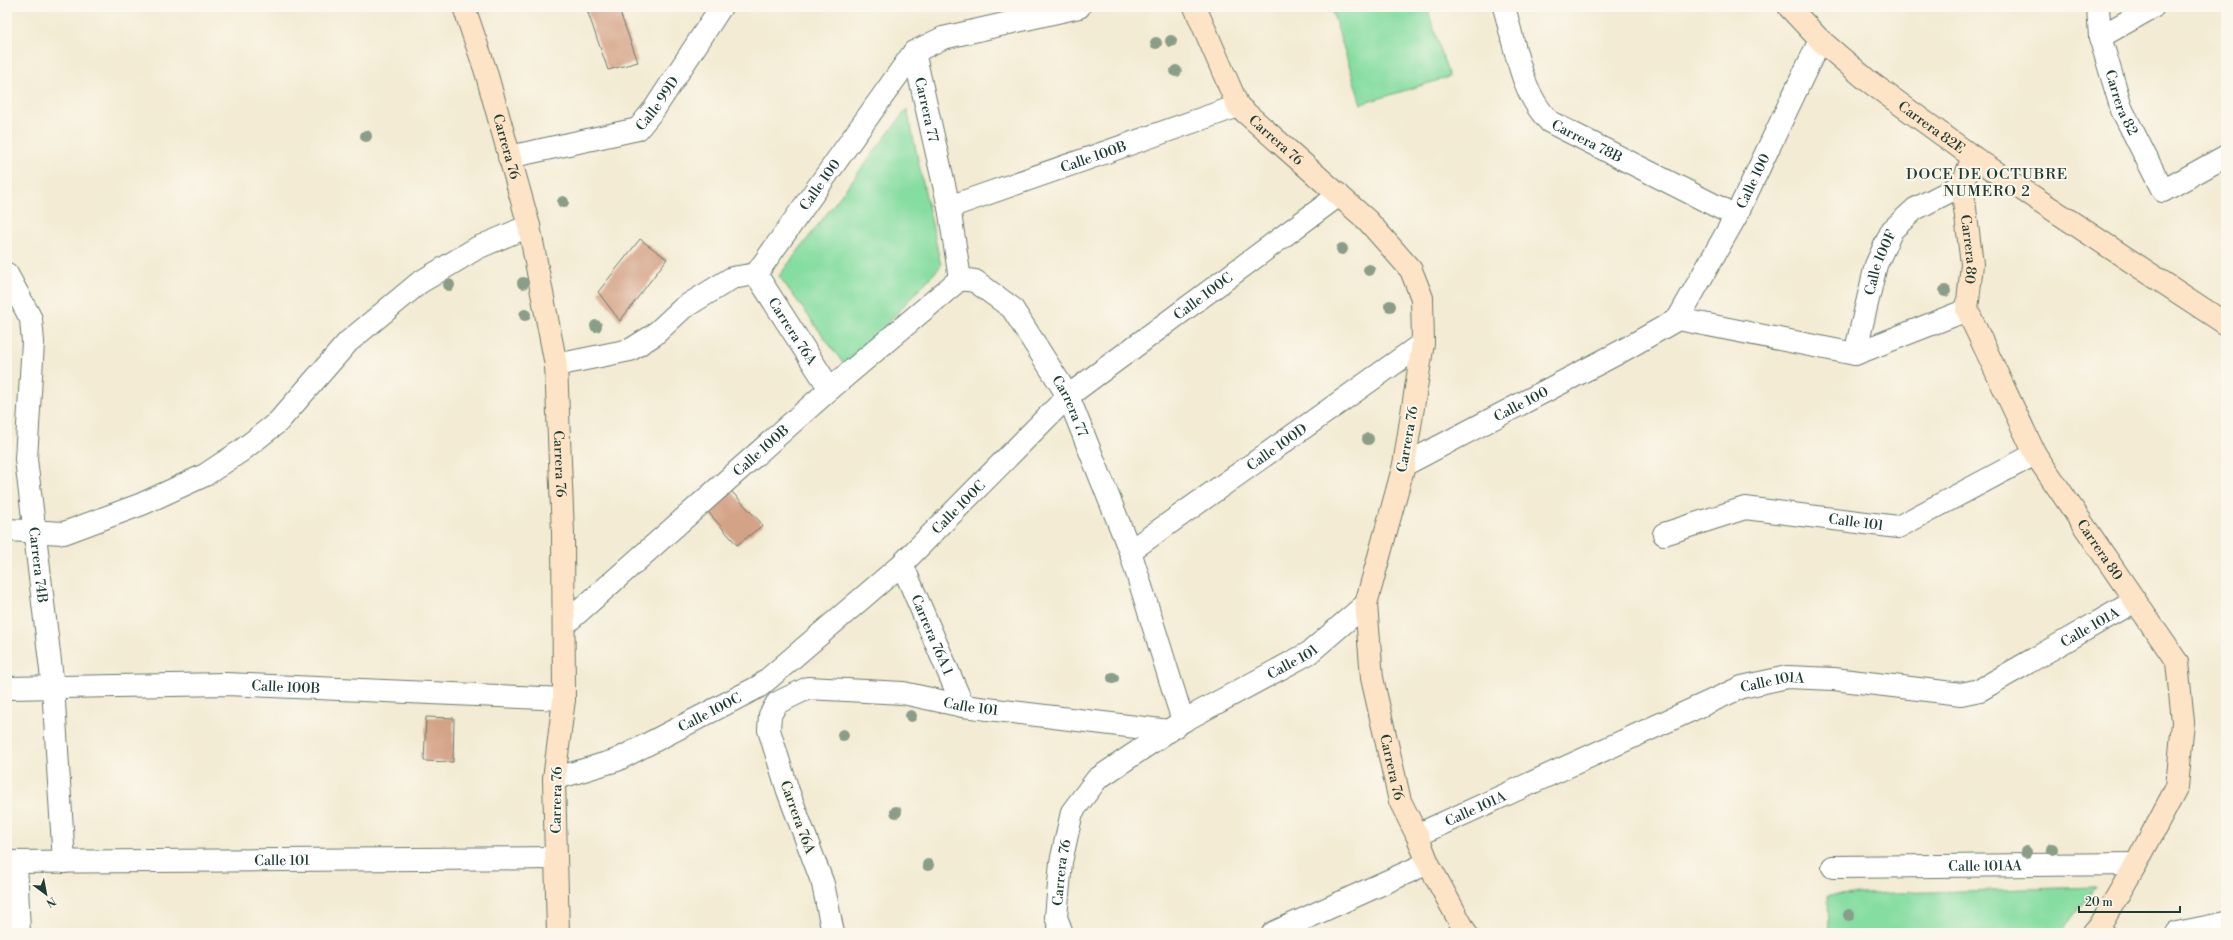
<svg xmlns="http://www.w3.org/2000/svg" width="2233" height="940" viewBox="0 0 2233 940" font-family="'Libre Bodoni',serif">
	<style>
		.green { fill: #86dda1; stroke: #528d6a }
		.building { fill: #d4a286 }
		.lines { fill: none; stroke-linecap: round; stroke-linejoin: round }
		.street-casing { stroke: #697a6c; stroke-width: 24 }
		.secondary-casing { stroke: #697a6c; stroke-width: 24 }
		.street { stroke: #fff; stroke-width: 22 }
		.secondary { stroke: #fee4c6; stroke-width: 22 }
		.tree { fill: #8a9d88 }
		.labels { text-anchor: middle; stroke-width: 4; stroke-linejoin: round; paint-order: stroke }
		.street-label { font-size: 14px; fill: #1f3d34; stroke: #fbf7ec }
		.neighbourhood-label { font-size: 15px; letter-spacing: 1px; fill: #1f3d34; stroke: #fbf7ec }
	</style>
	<rect width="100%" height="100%" fill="#fbf7ec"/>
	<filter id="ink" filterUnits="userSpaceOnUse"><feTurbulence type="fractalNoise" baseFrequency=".025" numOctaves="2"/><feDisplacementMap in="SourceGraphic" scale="8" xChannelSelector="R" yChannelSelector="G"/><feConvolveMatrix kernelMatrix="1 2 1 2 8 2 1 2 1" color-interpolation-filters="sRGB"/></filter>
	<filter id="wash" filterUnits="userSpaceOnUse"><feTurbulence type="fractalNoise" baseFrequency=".012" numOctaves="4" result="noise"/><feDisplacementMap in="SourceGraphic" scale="16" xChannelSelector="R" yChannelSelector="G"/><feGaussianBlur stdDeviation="0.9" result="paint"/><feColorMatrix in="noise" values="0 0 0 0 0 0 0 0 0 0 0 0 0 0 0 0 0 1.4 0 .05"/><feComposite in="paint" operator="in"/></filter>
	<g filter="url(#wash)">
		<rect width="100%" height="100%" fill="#f3ebd3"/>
		<!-- green -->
		<g class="green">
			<polygon points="1331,7 1427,7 1449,77 1361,104"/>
			<polygon points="907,109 941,266 846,367 779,276"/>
			<polygon points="2096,887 2061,933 1829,933 1828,895"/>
		</g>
		<g id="blocks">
			<!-- building -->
			<g class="building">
				<polygon points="586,7 618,7 638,62 608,70"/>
				<polygon points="640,239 667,259 620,321 598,292"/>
				<polygon points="719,478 763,525 737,545 696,498"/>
				<polygon points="426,717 454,718 453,762 424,761"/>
			</g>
		</g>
	</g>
	<g filter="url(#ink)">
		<use href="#blocks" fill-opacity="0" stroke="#697a6c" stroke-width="1"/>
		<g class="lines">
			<defs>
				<g id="street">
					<path id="s1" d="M1504 7C1515 45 1521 94 1550 122L1736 216"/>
					<path id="s2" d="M2098 7 2100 37 2122 110 2163 191 2226 156"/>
					<polyline points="2100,37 2153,7"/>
					<path id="s3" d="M914 52 949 207 960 279 975 281 1012 308 1068 396 1130 551 1183 721"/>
					<path id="s4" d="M509 157 638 129 655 108 721 7"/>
					<path id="s5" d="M949 207 1238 106"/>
					<path id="s6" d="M7 274 31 319 33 342 26 459 53 687 64 862"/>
					<path id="s7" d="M756 274 830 389"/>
					<path id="s8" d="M1678 319 1736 216 1820 40"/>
					<path id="s9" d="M1855 354 1876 265 1892 230 1915 209 1962 185"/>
					<path id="s10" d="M556 365 630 350 654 335 683 308 732 278 756 274 914 52 943 38 1079 7"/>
					<path id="s11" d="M1404 465 1620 352 1678 319 1855 354 1967 310"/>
					<polyline points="7,530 64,533 142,504 205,475 241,451 278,422 348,342 419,283 477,248 529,226"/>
					<path id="s12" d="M1664 534 1745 508 1898 527 2035 454"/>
					<path id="s13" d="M1130 551 1423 343"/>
					<path id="s14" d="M902 564 963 706"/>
					<path id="s15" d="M564 625 830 389 960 279"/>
					<path id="s16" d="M7 688 226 684 564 699"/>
					<path id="s17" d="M554 779 617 760 760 686 902 564 1068 396 1339 195"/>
					<path id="s18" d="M1417 835 1742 687 1787 677 1834 679 1961 694 1980 690 2135 601"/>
					<path id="s19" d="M7 862 556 858"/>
					<polyline points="16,862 19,933"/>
					<path id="s20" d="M1833 867 2136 864"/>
					<path id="s21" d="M833 933 823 884 788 791 769 730 770 715 777 703 808 688 903 693 963 706 1169 731"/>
					<path id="s22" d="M1062 933 1056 917 1061 862 1072 812 1097 779 1183 721 1309 653 1366 604"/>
					<polyline points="1273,933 1428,863"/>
					<polyline points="2177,933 2226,923"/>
				</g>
				<g id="secondary">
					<path id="s23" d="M464 7 486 72 529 226 556 365 563 533 564 699 554 779 558 933"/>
					<path id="s24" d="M1195 7 1238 106 1368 221 1411 270 1422 298 1423 343 1404 465 1366 604 1372 678 1400 801 1417 835 1428 863 1466 933"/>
					<path id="s25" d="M1789 7 1820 40 1867 80 1973 157 2226 324"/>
					<path id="s26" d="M1973 157 1962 185 1972 264 1967 310 2035 454 2177 662 2183 722 2177 787 2136 864 2101 924 2093 933"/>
				</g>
			</defs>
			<!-- street casing -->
			<use href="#street" class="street-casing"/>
			<!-- secondary casing -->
			<use href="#secondary" class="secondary-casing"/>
			<!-- street -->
			<use href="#street" class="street"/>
			<!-- secondary -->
			<use href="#secondary" class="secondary"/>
		</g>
		<!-- trees -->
		<g class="tree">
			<circle cx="1171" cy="41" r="6"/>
			<circle cx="1156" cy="43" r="6"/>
			<circle cx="1176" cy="71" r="6"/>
			<circle cx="366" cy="136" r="6"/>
			<circle cx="563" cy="202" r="6"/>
			<circle cx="1342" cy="249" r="6"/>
			<circle cx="1369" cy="270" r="6"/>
			<circle cx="523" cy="283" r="6"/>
			<circle cx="449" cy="285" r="6"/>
			<circle cx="1945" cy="291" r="6"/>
			<circle cx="1390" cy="306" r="6"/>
			<circle cx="525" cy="315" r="6"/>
			<circle cx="596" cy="326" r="6"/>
			<circle cx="1368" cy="439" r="6"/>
			<circle cx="1113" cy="678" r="6"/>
			<circle cx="911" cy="716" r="6"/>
			<circle cx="843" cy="735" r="6"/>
			<circle cx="896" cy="812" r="6"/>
			<circle cx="2052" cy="849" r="6"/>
			<circle cx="2026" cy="852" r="6"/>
			<circle cx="928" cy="865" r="6"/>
			<circle cx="1849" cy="915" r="6"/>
		</g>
	</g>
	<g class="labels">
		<!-- street labels -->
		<g class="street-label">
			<text dy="5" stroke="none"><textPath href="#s4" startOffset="164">Calle 99D</textPath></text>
			<text dy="5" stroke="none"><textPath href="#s2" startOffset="99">Carrera 82</textPath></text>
			<text dy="5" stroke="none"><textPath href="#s3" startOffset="59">Carrera 77</textPath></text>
			<text dy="5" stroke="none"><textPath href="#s25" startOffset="187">Carrera 82E</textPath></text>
			<text dy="5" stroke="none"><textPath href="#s24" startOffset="159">Carrera 76</textPath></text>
			<text dy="5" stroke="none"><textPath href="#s1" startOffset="167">Carrera 78B</textPath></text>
			<text dy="5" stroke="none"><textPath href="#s23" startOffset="146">Carrera 76</textPath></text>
			<text dy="5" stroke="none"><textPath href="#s5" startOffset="153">Calle 100B</textPath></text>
			<text dy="5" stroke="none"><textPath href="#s8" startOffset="157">Calle 100</textPath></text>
			<text dy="5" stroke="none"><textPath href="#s10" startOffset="335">Calle 100</textPath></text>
			<text dy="5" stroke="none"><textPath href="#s26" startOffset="95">Carrera 80</textPath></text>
			<text dy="5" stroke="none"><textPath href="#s9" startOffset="95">Calle 100F</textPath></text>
			<text dy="5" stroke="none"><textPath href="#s17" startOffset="818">Calle 100C</textPath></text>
			<text dy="5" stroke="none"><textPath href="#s7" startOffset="68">Carrera 76A</textPath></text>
			<text dy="5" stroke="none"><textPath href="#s11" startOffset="132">Calle 100</textPath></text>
			<text dy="5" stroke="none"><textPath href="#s3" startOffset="407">Carrera 77</textPath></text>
			<text transform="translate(1407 439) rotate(-80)" y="5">Carrera 76</text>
			<text dy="5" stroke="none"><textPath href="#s13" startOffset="180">Calle 100D</textPath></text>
			<text dy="5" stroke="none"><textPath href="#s15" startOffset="263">Calle 100B</textPath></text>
			<text dy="5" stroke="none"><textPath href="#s23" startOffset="469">Carrera 76</textPath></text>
			<text dy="5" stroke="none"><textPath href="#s17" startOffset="494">Calle 100C</textPath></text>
			<text dy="5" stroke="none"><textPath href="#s12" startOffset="197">Calle 101</textPath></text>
			<text dy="5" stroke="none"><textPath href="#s26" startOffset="431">Carrera 80</textPath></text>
			<text dy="5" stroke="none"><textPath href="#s6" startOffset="298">Carrera 74B</textPath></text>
			<text dy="5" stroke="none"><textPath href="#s18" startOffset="724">Calle 101A</textPath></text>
			<text dy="5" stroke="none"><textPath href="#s14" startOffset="77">Carrera 76A 1</textPath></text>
			<text dy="5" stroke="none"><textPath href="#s22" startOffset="393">Calle 101</textPath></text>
			<text dy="5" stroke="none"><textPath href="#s18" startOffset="388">Calle 101A</textPath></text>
			<text dy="5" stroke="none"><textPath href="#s16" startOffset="279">Calle 100B</textPath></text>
			<text dy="5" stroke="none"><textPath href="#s21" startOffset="441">Calle 101</textPath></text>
			<text dy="5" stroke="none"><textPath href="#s17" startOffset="170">Calle 100C</textPath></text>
			<text dy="5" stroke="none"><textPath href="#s24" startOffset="855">Carrera 76</textPath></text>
			<text transform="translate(556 800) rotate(-89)" y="5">Carrera 76</text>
			<text dy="5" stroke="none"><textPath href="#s18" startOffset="64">Calle 101A</textPath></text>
			<text transform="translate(798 817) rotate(70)" y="5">Carrera 76A</text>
			<text dy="5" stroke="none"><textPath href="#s19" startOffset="275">Calle 101</textPath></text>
			<text dy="5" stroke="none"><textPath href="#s20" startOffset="152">Calle 101AA</textPath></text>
			<text dy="5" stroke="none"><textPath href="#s22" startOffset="62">Carrera 76</textPath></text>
		</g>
		<!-- neighbourhood labels -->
		<g class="neighbourhood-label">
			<text x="1987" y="179">DOCE DE OCTUBRE<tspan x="1987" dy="17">NUMERO 2</tspan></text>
		</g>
	</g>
	<!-- margin -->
	<rect width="2233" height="940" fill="none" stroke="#fbf7ec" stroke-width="24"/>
	<!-- north arrow -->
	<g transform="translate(46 894) rotate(148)" stroke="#fbf7ec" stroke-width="3" paint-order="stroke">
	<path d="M0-3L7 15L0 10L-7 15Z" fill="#1f3d34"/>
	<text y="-6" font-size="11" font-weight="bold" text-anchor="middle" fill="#1f3d34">N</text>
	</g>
	<!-- scale -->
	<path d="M2079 906v6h101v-6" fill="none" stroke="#1f3d34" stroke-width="2"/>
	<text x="2085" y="906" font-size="12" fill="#1f3d34" stroke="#fbf7ec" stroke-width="3" paint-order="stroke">20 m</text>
</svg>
